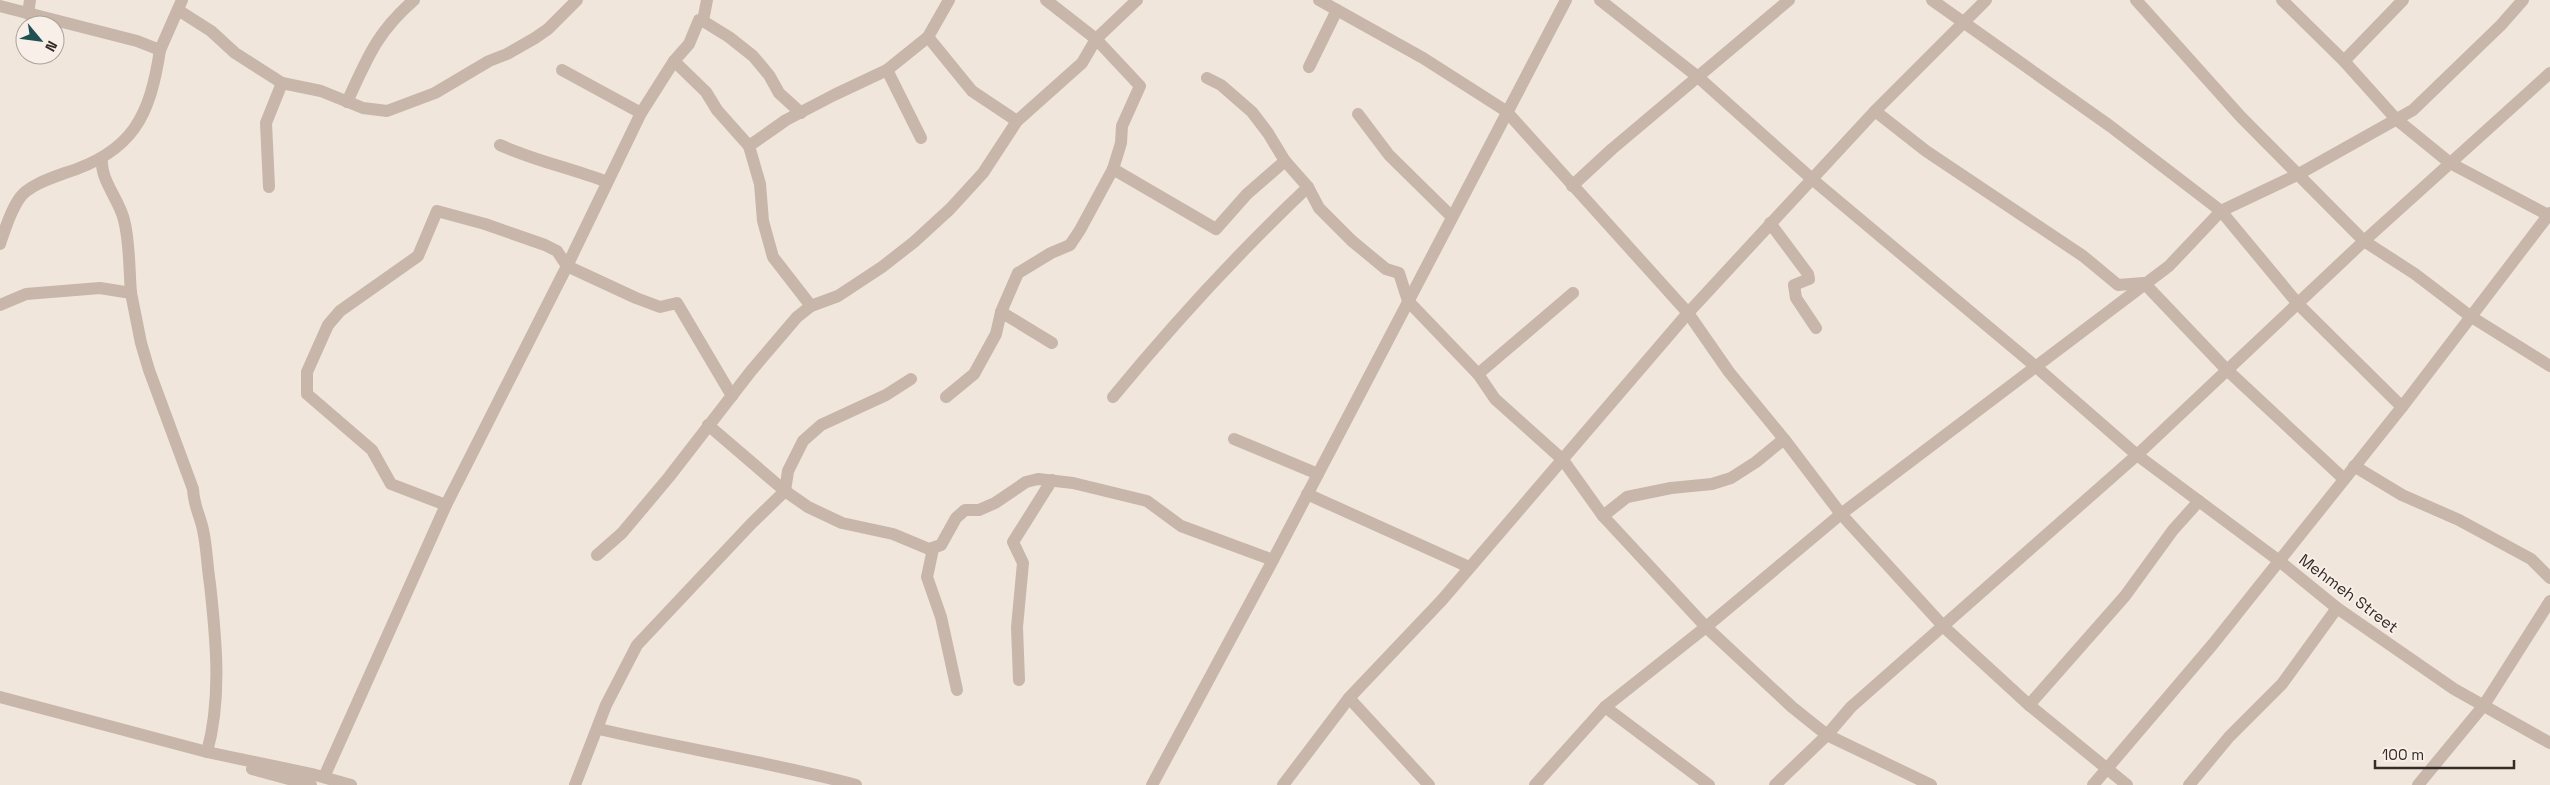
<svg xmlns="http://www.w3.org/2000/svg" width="2550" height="785" viewBox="0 0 2550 785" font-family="'Space Grotesk',sans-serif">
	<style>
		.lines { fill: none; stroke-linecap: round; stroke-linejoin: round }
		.minor { stroke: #c7b6a9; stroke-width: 12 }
		.labels { text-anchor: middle; stroke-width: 4; stroke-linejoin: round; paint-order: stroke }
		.street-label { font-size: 16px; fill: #352c28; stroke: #f8f0e8 }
	</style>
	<rect width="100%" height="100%" fill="#f0e6dc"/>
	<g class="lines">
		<!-- minor -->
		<g class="minor">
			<polyline points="1319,0 1423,58 1506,111 1688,313 1729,372 1784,439 1841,514 1944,627 2029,705 2127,785"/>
			<polyline points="1600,0 1698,77 1812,179 2035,366 2137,455 2278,560 2337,608 2454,689 2550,743"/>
			<polyline points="1932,0 2110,126 2221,211 2299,305 2402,407"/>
			<polyline points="2136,0 2241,117 2364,241 2415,274 2470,316 2550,366"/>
			<polyline points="2282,0 2344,61 2396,119 2450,163 2550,216"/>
			<polyline points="0,6 137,41 160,50 182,0"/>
			<polyline points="178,10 211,31 235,53 282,83 321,91 363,108 387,111 435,93 489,61 507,54 535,38 548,29 577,0"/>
			<polyline points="28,14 30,0"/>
			<polyline points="703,21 729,37 753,56 769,75 779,93 801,113"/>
			<polyline points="928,37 972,91 1017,121"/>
			<polyline points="674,61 706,92 717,110 749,146 760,184 763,221 773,257 811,306"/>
			<polyline points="2344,61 2403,0"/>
			<polyline points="1309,67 1337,10"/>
			<polyline points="562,70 641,113"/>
			<polyline points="887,70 921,138"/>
			<polyline points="1207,78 1221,85 1252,112 1268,133 1285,161 1308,187 1319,208 1352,241 1386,269 1399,273 1408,301 1478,374 1495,399 1563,460 1603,516 1706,627 1792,707 1827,735 1931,785"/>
			<path d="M347 102C367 59 376 33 414 0"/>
			<polyline points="1875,111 1926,151 2083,256 2118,285 2144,283 2226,369 2344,479"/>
			<polyline points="1358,114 1389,155 1452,217"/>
			<path d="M500 145C535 161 571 168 607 182"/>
			<polyline points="749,146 786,120 834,95 887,70 928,37 949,0"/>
			<path d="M102 159C100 180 119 199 124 220 130 243 129 270 131 293"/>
			<polyline points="1113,169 1216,229 1247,194 1285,161"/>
			<polyline points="1572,186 1612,149 1789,0"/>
			<polyline points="269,187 266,123 282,83"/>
			<polyline points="1770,223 1808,274 1809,279 1794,285 1796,298 1816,328"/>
			<path d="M0 244C5 229 10 212 19 199 27 186 51 178 65 173 133 152 150 116 160 50"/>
			<path d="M0 305 26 294 100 288 131 293 141 343 149 370 193 489C194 507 200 515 203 530 207 548 207 566 210 584 216 639 222 698 207 752"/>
			<polyline points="1001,312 1052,343"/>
			<polyline points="1478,374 1573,293"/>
			<polyline points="946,397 974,374 996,334 1001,312 1018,273 1051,253 1070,245 1080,230 1113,169 1121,143 1122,126 1140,86 1096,39 1046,0"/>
			<path d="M1113 397C1174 323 1238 253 1308 187"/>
			<polyline points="708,425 785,491 808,507 842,523 893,534 929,549 941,545 956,518 965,510 979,510 995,503 1026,482 1038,479 1073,483 1147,501 1181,526 1273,560"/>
			<polyline points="1234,439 1318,474"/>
			<polyline points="2354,466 2402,495 2459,520 2531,559 2550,578"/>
			<polyline points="1307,494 1469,567"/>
			<polyline points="446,505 391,484 372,450 307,394 307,372 328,325 340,311 418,256 437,211 485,224 545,245 557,251 567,266 636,298 660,307 677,303 732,396"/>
			<polyline points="1603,516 1627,497 1671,488 1712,484 1731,478 1756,462 1784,439"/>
			<polyline points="933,549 927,577 941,617 957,690"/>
			<polyline points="597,555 622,533 669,477 751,371 797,317 811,306 838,296 882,267 914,242 950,209 983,173 1017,121 1082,63 1096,39 1137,0"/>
			<polyline points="1019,680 1017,627 1023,563 1013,542 1052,480"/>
			<polyline points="0,697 207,752 312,774 351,785"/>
			<polyline points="1349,698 1429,785"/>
			<polyline points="2029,705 2125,596 2173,530 2199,501"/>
			<polyline points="1605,707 1709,785"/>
			<path d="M599 729C684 749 771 762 856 785"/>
			<polyline points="252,769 311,785"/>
			<polyline points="324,777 446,505 567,266 641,113 674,61 689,44 699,20 703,21 707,0"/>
			<polyline points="575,785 606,705 637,645 752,523 785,491 788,471 803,441 821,425 886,395 911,379"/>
			<polyline points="1152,785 1273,560 1566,0"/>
			<polyline points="1283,785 1349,698 1442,600 1688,313 1875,111 1986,0"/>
			<polyline points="1535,785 1605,707 1706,627 1841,514 2169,266 2221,211 2297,175 2413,110 2501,25 2523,0"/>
			<polyline points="1775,785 1827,735 1851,707 2137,455 2364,241 2550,73"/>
			<polyline points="2093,785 2213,644 2402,407 2550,213"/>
			<polyline points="2189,785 2229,737 2282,684 2337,608"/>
			<polyline points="2418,785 2484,705 2550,601"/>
		</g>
	</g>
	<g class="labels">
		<!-- street labels -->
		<g class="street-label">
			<text transform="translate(2349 593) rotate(37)" y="6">Mehmeh Street</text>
		</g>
	</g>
	<!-- north arrow -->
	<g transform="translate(40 40) rotate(119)"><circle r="24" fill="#f8f0e8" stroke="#aaa29b"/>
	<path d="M0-4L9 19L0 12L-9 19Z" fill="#215053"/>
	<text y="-8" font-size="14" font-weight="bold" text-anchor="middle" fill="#352c28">N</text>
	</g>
	<!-- scale -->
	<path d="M2375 760v8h139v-8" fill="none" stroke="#352c28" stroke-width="2.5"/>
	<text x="2382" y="760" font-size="15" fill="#352c28" stroke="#f8f0e8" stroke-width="4" paint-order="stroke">100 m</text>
</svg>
